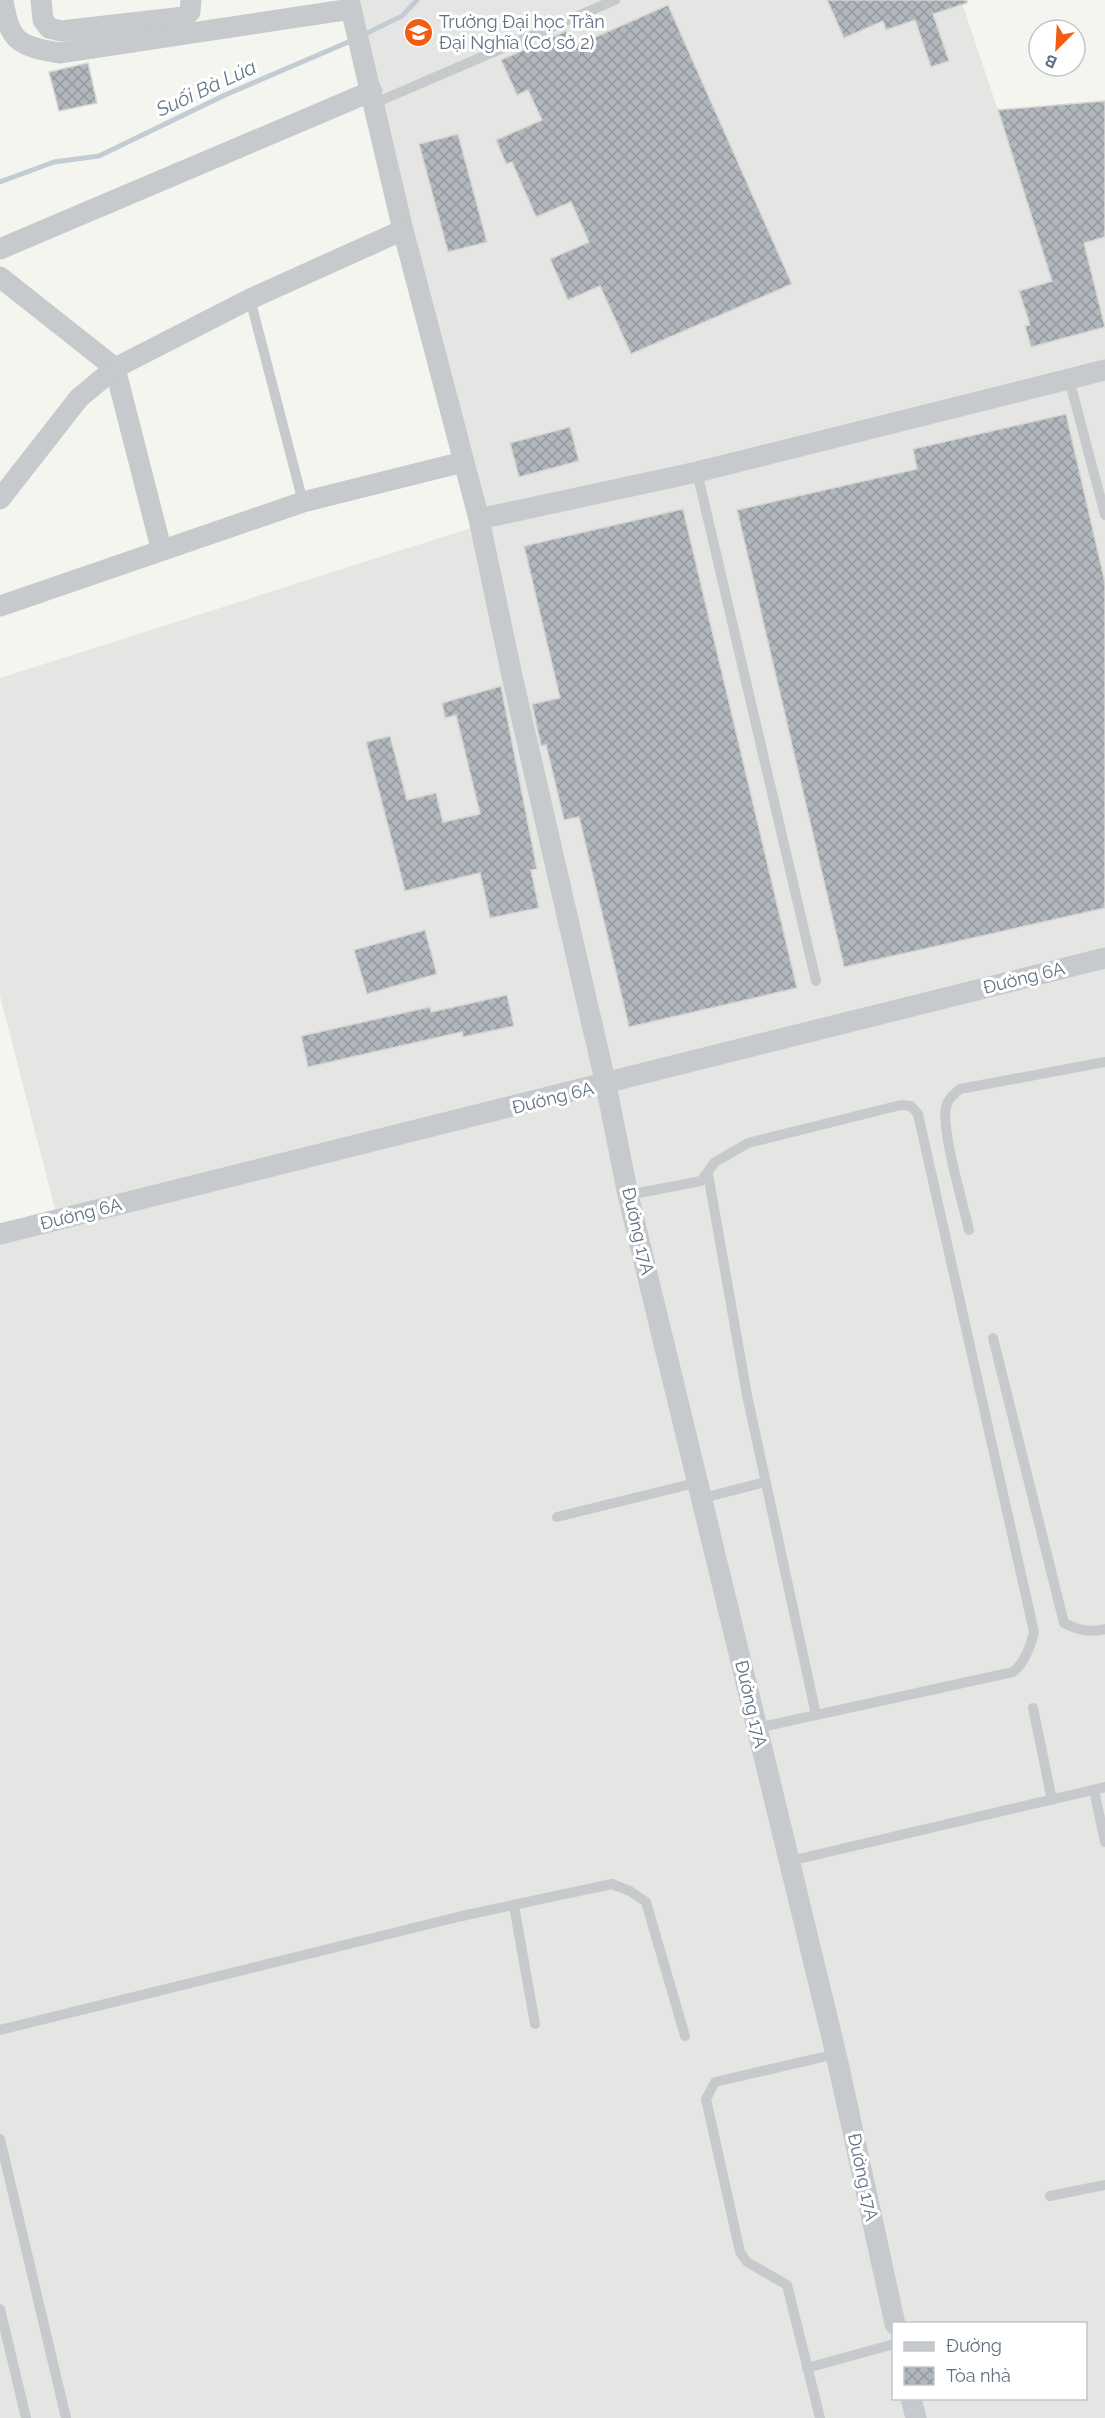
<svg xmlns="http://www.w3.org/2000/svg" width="1105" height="2418" viewBox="0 0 1105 2418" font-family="Raleway,sans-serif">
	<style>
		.built { fill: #e5e6e4; fill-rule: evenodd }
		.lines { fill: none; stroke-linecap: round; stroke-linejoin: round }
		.stream { stroke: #c3ccd2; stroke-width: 5 }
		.building { fill: url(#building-cross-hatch); stroke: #d6d6d3; stroke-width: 1.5 }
		.lane { stroke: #c7cacd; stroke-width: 10 }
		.street { stroke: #c7cacd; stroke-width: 21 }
		.labels { text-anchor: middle; stroke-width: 6; stroke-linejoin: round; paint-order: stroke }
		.poi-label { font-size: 18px; fill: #617184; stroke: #fff; text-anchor: start }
		.street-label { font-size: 18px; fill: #617184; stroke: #fff }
		.water-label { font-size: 20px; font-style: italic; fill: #617a89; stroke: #fff }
	</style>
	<defs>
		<pattern id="building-cross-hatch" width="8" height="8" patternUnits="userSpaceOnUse" patternTransform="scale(1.5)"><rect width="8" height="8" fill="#b1b7bd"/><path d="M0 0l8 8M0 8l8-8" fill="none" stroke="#93999f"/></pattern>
	</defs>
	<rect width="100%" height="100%" fill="#f5f5f0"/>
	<!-- built -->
	<g class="built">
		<polygon points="356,0 961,0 998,110 1105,101 1105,363 695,466 484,512"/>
		<path d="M1105 377V2418H0V1225L56 1213 0 996V678L474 527ZM894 2324H1086V2398H894Z"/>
	</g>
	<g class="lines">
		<!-- stream -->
		<g class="stream">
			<polyline points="361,36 402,16 417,0"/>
			<polyline points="0,182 54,162 99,156 225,95 353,40"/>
		</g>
	</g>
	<!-- building -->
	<g class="building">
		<polygon points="827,0 967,0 967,3 933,14 949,61 931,67 915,20 886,30 883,21 844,38"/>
		<polygon points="668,5 792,284 631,354 600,286 568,300 550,259 589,242 571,202 536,217 512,162 506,164 496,140 542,120 528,90 517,95 501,60 566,31 573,47"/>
		<polygon points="88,63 97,103 59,111 49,72"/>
		<polygon points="1105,101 1105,237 1084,243 1105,327 1031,347 1025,326 1030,325 1019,291 1052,281 998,110"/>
		<polygon points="458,134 487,242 448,252 419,144"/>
		<polygon points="1066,414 1105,582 1105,908 844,967 737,510 917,469 913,449"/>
		<polygon points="570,427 579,461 519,477 510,443"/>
		<polygon points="683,509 797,988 629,1027 579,817 564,820 546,745 541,746 532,704 560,698 524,546"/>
		<polygon points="501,686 537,869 531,870 539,908 490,918 480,873 405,891 366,742 390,736 407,800 436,793 443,822 480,814 456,715 445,718 442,703"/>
		<polygon points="425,930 437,974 367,994 354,950"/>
		<polygon points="507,995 514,1026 463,1037 462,1032 308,1067 301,1036 430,1007 431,1012"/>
	</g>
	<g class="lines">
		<!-- lane -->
		<g class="lane">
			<polyline points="375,103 615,0"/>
			<polyline points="250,299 303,502"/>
			<polyline points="1069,379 1105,515"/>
			<polyline points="697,472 816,981"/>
			<polyline points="708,1174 747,1395 816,1715"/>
			<path d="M628 1195 701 1181 715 1162 748 1143 901 1105 911 1106 918 1114 1034 1632C1031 1645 1024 1664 1013 1672L757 1728"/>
			<path d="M969 1230C963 1203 941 1131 946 1107 948 1099 953 1095 960 1089L1105 1062"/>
			<path d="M993 1338 1064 1623C1078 1630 1089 1633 1105 1629"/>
			<polyline points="703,1498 765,1482"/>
			<polyline points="557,1517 699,1482"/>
			<polyline points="1033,1708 1052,1800"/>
			<polyline points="1094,1790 1105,1842"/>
			<polyline points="790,1861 1105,1787"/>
			<polyline points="514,1906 535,2024"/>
			<polyline points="0,2030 462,1916 612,1884 630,1891 646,1902 685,2036"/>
			<polyline points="0,2139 66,2418"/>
			<polyline points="1050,2196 1105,2185"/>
			<polyline points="0,2309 26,2418"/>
			<polyline points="807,2368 894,2344"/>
			<polyline points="820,2418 787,2285 747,2262 740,2252 706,2099 715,2082 836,2054"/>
		</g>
		<!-- street -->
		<g class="street">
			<path d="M3 0C9 41 18 46 59 53L351 9"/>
			<polyline points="41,0 43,20 49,28 61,31 184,17 190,12 191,0"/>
			<polyline points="349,0 403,230 479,519 512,676 606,1085 628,1195 836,2054 895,2324"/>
			<polyline points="0,249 372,91"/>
			<polyline points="0,277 115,368 161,548"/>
			<polyline points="0,499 79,398 115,368 250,299 403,230"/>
			<polyline points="479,519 697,472 1105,370"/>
			<polyline points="0,606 303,502 463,462"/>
			<polyline points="0,1234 1105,958"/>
			<polyline points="911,2398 916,2418"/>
		</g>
	</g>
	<!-- icons -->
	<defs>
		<symbol id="school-disc" viewBox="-11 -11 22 22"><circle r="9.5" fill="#f45d11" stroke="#fff"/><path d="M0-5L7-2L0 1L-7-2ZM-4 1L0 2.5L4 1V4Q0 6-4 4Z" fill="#fff"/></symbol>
	</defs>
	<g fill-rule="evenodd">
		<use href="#school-disc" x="402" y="16" width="33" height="33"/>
	</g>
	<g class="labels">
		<!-- poi labels -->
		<g class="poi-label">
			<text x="439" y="28">Trường Đại học Trần<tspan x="439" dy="21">Đại Nghĩa (Cơ sở 2)</tspan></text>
		</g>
		<!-- street labels -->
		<g class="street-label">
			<text transform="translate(1024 978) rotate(-14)" y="6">Đường 6A</text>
			<text transform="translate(553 1098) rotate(-14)" y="6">Đường 6A</text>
			<text transform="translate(81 1214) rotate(-14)" y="6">Đường 6A</text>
			<text transform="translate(638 1231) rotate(77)" y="6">Đường 17A</text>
			<text transform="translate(751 1704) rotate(77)" y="6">Đường 17A</text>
			<text transform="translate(863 2177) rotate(78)" y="6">Đường 17A</text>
		</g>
		<!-- water labels -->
		<g class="water-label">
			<text transform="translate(206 88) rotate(-25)" y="7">Suối Bà Lúa</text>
		</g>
	</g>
	<!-- legend -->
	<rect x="892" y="2322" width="195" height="78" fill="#ffffff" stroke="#c0c6ce" stroke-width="1.5"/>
	<rect x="904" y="2342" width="30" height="9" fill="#c7cacd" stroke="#c0c6ce" stroke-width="1.5"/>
	<text x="946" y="2352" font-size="18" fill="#617184">Đường</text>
	<rect x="904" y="2367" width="30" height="18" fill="url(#building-cross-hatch)" stroke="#c0c6ce" stroke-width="1.5"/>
	<text x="946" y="2382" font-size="18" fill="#617184">Tòa nhà</text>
	<!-- north arrow -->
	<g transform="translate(1057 48) rotate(204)"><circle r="28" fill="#ffffff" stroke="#c0c6ce" stroke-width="1.5"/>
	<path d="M0-4.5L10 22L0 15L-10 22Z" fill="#f45d11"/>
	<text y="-9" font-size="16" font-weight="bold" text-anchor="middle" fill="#617184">B</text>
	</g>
</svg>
